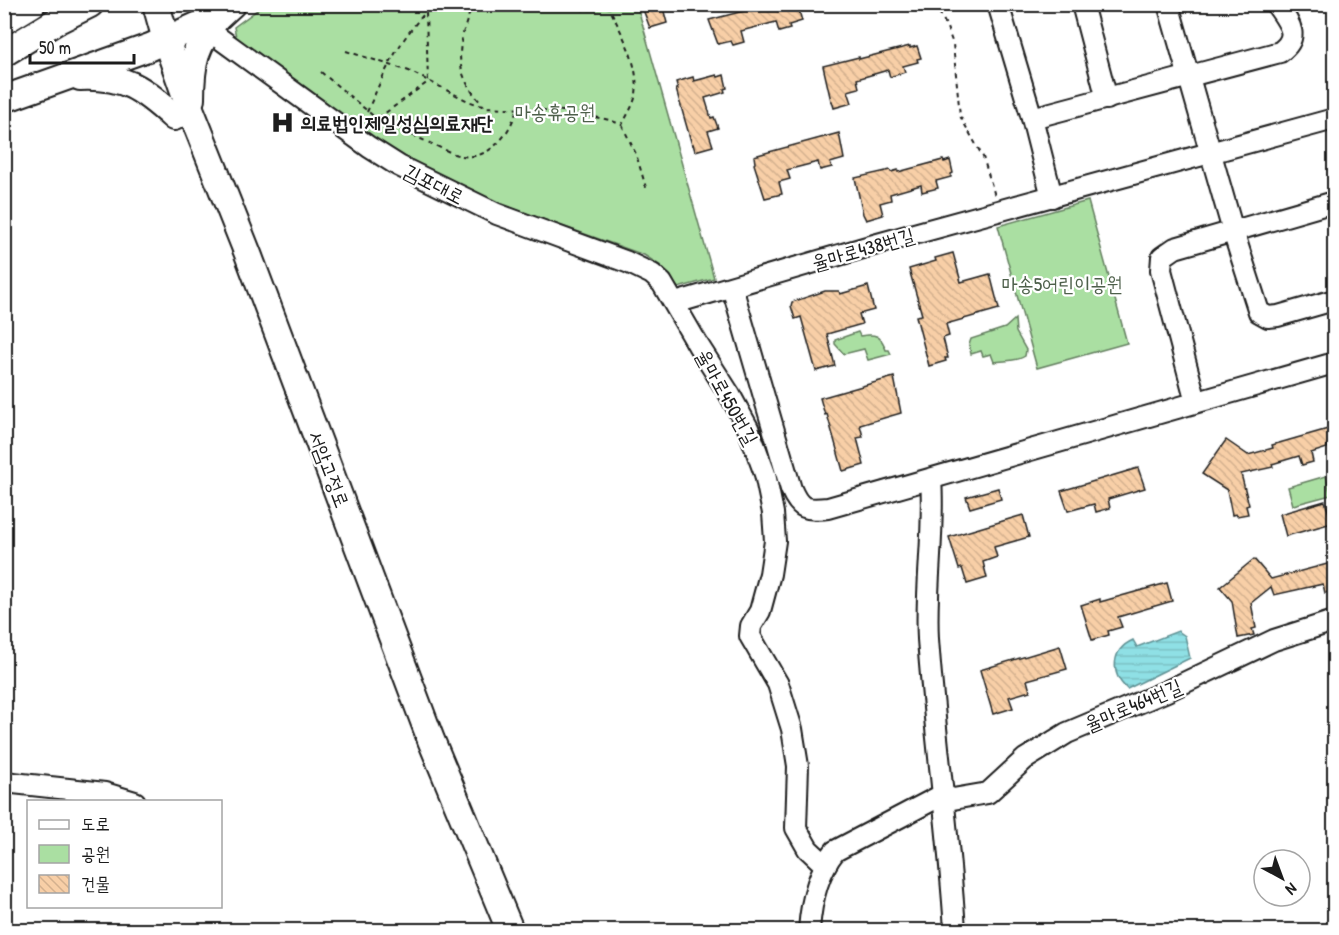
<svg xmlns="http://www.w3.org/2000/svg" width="1339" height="935" viewBox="0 0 1339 935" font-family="'Patrick Hand','Poor Story',sans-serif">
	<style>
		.green { fill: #aadfa2; stroke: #637e5f; stroke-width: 1.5 }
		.water { fill: url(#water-rules); stroke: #619295; stroke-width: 1.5 }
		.building { fill: url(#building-back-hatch); stroke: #1c1c1c; stroke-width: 1.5 }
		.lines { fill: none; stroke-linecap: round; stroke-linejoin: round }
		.minor-casing { stroke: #1c1c1c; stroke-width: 24 }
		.major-casing { stroke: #1c1c1c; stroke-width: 30 }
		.path { stroke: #1c1c1c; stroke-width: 2; stroke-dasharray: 4.5 4.5; stroke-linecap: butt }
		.minor { stroke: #fff; stroke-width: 20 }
		.major { stroke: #fff; stroke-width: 26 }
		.labels { text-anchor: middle; stroke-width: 4.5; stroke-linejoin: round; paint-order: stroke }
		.park-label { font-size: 20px; fill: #4e604b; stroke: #fff }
		.poi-label { font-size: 20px; font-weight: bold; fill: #1c1c1c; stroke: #fff; text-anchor: start }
		.street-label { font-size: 20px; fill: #1c1c1c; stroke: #fff }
	</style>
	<defs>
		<pattern id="water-rules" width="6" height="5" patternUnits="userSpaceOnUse" patternTransform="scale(1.5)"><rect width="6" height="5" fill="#8fe0e5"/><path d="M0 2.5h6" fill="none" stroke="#7bc0c4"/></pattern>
		<pattern id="building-back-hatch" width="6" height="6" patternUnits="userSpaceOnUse" patternTransform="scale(1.5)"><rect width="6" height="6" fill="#f8cfa7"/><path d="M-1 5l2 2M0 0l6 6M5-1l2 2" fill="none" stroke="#d4b18f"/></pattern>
	</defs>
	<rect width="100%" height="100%" fill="#fff"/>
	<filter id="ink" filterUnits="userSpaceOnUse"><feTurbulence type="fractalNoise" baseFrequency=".0167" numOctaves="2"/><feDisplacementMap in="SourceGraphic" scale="12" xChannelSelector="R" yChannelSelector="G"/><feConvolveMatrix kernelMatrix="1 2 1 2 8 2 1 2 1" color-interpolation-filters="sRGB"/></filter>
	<g filter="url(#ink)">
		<!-- green -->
		<g class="green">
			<polygon points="264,5 637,5 714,278 678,288 661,266 644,255 497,203 412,165 319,100 236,37 234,27"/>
			<polygon points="1088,201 1127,343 1037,368 998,226"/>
			<path d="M1015 319 1016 332 1026 350 1025 356C1017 362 1004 360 994 362L991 354 983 356 981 351 971 354 969 345 971 339 1005 328Z"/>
			<path d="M858 332 860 336C875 333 881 335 886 350H889L891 354 868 360 864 349 844 354 835 344V340Z"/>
			<polygon points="1326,476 1331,495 1293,505 1288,487"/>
		</g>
		<!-- water -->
		<path class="water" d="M1178 631 1185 636 1190 658 1127 689C1110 673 1111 650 1133 640L1137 647Z"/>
		<!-- building -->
		<g class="building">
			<polygon points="641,4 662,4 667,23 650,28"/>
			<polygon points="770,4 797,4 802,21 789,25 790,29 779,32 776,22 741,31 744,42 733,45 731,41 718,44 709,20"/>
			<polygon points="910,46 910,48 917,46 921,58 917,59 918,62 903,66 905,72 890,77 888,70 857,79 859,88 848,91 852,103 834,108 832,101 831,101 823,66 859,57 859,59"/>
			<polygon points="717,75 718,77 724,75 727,88 724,89 725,92 705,98 711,118 714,117 718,128 708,131 713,146 695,151 693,144 692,145 676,89 678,89 676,82 693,77 694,81"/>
			<polygon points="839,133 844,159 830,163 832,167 820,170 818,162 787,170 790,179 779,182 782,194 765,198 754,164 755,163 754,156"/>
			<polygon points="943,160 944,162 950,160 953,173 951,174 951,177 936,181 938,188 922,192 921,185 890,194 891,200 880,203 883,215 866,220 863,214 855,178 890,170 891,172 898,170 898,172"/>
			<polygon points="953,253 961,282 990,274 999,309 946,324 949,336 943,338 948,358 945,358 946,361 929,366 916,316 922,315 909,269 936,261 935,258"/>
			<polygon points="868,286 874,310 859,314 862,324 827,334 835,366 816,371 801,317 795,319 791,306 792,302 825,291 839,291 840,294"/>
			<polygon points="894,377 901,413 860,425 863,437 857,438 864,465 843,471 827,414 825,415 820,398"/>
			<polygon points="1328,429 1332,444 1327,445 1327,448 1311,453 1313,462 1302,465 1299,456 1272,464 1273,467 1241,474 1249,505 1246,506 1248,514 1237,516 1236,514 1232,515 1227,490 1202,474 1226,440 1248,455 1273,448 1272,445"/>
			<polygon points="1138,468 1145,488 1108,499 1110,508 1096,512 1094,504 1068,511 1061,491"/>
			<polygon points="998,488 1001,499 970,508 966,497"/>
			<polygon points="1325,501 1332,523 1286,536 1280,514"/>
			<polygon points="1023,515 1029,537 994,547 997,557 983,562 987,578 967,584 962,568 959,569 949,537"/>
			<polygon points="1254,559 1271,579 1335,562 1335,590 1325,593 1323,584 1274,595 1271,587 1251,603 1256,628 1252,629 1254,635 1238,638 1232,601 1220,587"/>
			<polygon points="1167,583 1172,601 1118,617 1122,627 1108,631 1109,635 1092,640 1081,605 1100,599 1100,602"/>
			<polygon points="1060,646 1067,669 1027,680 1030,691 1009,697 1013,708 993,714 980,670"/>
		</g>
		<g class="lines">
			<defs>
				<g id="minor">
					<polyline points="998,4 1032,118 1052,197"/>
					<polyline points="1082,4 1107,99"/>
					<polyline points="1168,4 1233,231 1259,312 1268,317 1278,316 1334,300"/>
					<polyline points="208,30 369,147 399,166 497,214 627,262 652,274 662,283 698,345 730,395 748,428 765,474 773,513 775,541 770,574 760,611 751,626 750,636 778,684 792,729 798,766 796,828 808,849 824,864"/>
					<path d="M1032 118 1280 52C1302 36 1288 22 1276 4"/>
					<path d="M732 287 791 489C800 510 806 510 828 508L1334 363"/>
					<polyline points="675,303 870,246 1334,119"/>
					<polyline points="1196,402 1161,270 1162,257 1175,248 1334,202"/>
					<path d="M931 479C935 532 925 585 928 639 935 736 949 833 955 930"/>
					<polyline points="4,782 105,793 135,802"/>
					<path d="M809 930C811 903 818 872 835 851L942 795 953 799 988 793 1025 759 1067 733 1167 691 1274 640 1334 621"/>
				</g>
				<g id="major">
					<polyline points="156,4 166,40 191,111 248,254 431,740 510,930"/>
					<polyline points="4,21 32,4"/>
					<polyline points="4,53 60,19 90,4"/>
					<path d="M80 77C125 75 142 88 174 117"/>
					<polyline points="4,99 150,47 219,16 232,4"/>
					<path d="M191 99C191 61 195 47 218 16"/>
				</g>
			</defs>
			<!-- minor casing -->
			<use href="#minor" class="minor-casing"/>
			<!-- major casing -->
			<use href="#major" class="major-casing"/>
			<!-- path -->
			<g class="path">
				<path d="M428 4 426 12 428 82 377 119 454 154C486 165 509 137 517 109"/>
				<path d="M473 4C457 45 451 72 484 106"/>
				<polyline points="935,4 946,25 953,44 960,116 983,157 995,196"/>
				<path d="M346 51 409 71 468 101 485 107 563 111 610 120 622 125C627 115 634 105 636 94 640 64 621 33 609 7L584 10 568 4"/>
				<polyline points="321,72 377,119"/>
				<path d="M367 112C384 73 397 43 426 12"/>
				<polyline points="622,125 636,154 647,191"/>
			</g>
			<!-- minor -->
			<use href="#minor" class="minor"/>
			<!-- major -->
			<use href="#major" class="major"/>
		</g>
	</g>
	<!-- icons -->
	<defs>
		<symbol id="hospital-bare" viewBox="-9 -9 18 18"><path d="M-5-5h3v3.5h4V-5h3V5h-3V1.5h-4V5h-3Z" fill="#1c1c1c" stroke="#fff" stroke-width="2.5" paint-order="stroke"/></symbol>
	</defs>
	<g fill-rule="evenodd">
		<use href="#hospital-bare" x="266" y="106" width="33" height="33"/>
	</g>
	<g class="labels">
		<!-- park labels -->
		<g class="park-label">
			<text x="555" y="119">마송휴공원</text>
			<text x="1062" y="291">마송5어린이공원</text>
		</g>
		<!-- poi labels -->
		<g class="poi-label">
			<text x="300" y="130">의료법인제일성심의료재단</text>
		</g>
		<!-- street labels -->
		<g class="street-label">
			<text transform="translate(434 184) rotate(27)" y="7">김포대로</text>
			<text transform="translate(863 249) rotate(-16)" y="7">율마로438번길</text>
			<text transform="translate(727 397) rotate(61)" y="7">율마로450번길</text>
			<text transform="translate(329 469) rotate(69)" y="7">서암고정로</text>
			<text transform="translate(1133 705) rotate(-23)" y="7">율마로464번길</text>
		</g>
	</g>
	<!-- margin -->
	<rect width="1339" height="935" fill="none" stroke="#fff" stroke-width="24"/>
	<rect x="12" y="12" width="1315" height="911" fill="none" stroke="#1c1c1c" stroke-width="2" filter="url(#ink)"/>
	<!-- legend -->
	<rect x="27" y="800" width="195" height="108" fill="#ffffff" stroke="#a4a4a4" stroke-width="1.5"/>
	<rect x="39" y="820" width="30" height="9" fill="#ffffff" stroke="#a4a4a4" stroke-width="1.5"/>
	<text x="81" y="830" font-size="18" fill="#1c1c1c">도로</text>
	<rect x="39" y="845" width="30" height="18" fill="#aadfa2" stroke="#a4a4a4" stroke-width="1.5"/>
	<text x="81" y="860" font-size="18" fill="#1c1c1c">공원</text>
	<rect x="39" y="875" width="30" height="18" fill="url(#building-back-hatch)" stroke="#a4a4a4" stroke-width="1.5"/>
	<text x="81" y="890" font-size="18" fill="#1c1c1c">건물</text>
	<!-- north arrow -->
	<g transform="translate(1282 878) rotate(139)"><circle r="28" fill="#ffffff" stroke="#a4a4a4" stroke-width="1.5"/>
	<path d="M0-4.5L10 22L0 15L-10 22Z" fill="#1c1c1c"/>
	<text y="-9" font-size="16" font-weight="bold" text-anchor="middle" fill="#1c1c1c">N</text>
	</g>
	<!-- scale -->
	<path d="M30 54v9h104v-9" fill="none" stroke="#1c1c1c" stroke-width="3"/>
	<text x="39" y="54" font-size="18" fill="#1c1c1c" stroke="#ffffff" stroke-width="4.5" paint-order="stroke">50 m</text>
</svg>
